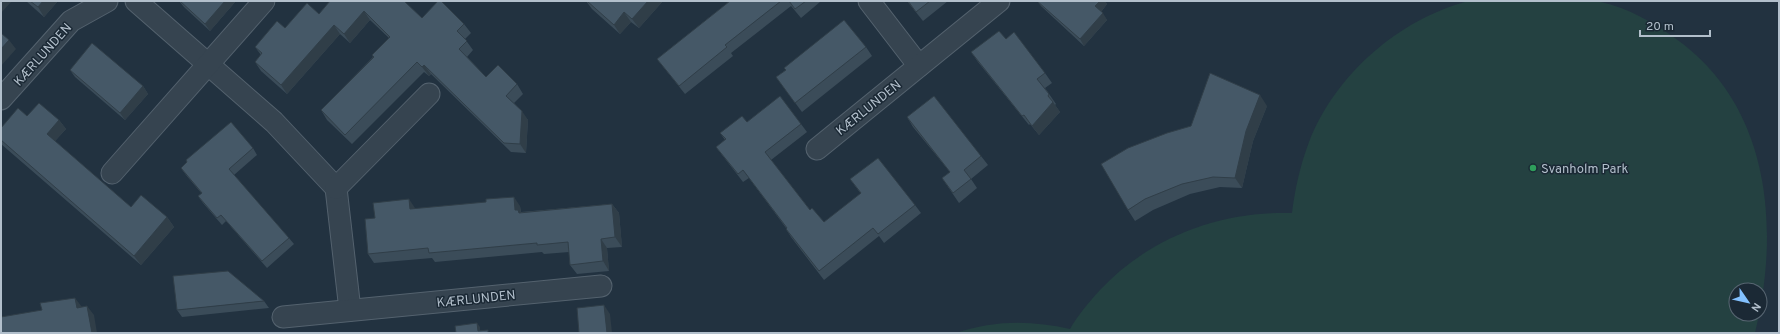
<svg xmlns="http://www.w3.org/2000/svg" width="1780" height="334" viewBox="0 0 1780 334" font-family="Overpass,sans-serif">
	<style>
		.green { fill: #244141; fill-rule: evenodd }
		.lines { fill: none; stroke-linecap: round; stroke-linejoin: round }
		.minor-casing { stroke: #54626e; stroke-width: 23 }
		.minor { stroke: #364450; stroke-width: 21 }
		.wall { fill: #3b4c59 }
		.shaded-wall { fill: #303e48 }
		.building { fill: #455867; stroke: #303e48 }
		.leisure-dot { fill: #2e9e5b; stroke: #1b2935; stroke-width: 1.5 }
		.labels { text-anchor: middle; stroke-width: 3; stroke-linejoin: round; paint-order: stroke }
		.street-label { font-size: 13px; fill: #b2bfcb; stroke: #1b2935 }
		.poi-label { font-size: 13px; fill: #b2bfcb; stroke: #1b2935; text-anchor: start }
	</style>
	<rect width="100%" height="100%" fill="#223240"/>
	<!-- green -->
	<path class="green" d="M1468 1C1500 1 1531 1 1562 1 1574 1 1589 0 1601 2 1629 8 1656 24 1679 41 1771 109 1780 229 1755 333H956C994 320 1031 320 1070 329 1078 315 1089 302 1100 290 1150 237 1219 211 1292 213 1295 189 1300 166 1309 142 1336 74 1398 20 1468 1ZM1736 290H1760V314H1736Z"/>
	<g class="lines">
		<defs>
			<g id="minor">
				<polyline points="136,1 274,122 336,188 350,310"/>
				<polyline points="869,1 919,66"/>
				<polyline points="1,99 71,21 107,1"/>
				<polyline points="817,149 999,1"/>
				<polyline points="112,173 264,1"/>
				<polyline points="336,188 429,94"/>
				<polyline points="283,317 601,286"/>
			</g>
		</defs>
		<!-- minor casing -->
		<use href="#minor" class="minor-casing"/>
		<!-- minor -->
		<use href="#minor" class="minor"/>
	</g>
	<!-- wall -->
	<g class="wall">
		<polygon points="26,1 58,1 44,17"/>
		<polygon points="179,1 236,1 210,31 184,7"/>
		<polygon points="330,1 422,18 464,24 471,33 465,39 473,50 467,57 486,77 517,84 523,94 514,103 528,120 526,153 511,152 431,74 429,76 424,72 352,144 327,120 321,110 373,57 372,55 389,38 370,20 350,43 340,34 287,94 261,71 255,62 261,55 255,47 285,28 319,14"/>
		<polygon points="586,1 663,1 639,28 631,22 620,34 592,9"/>
		<polygon points="730,1 819,1 820,2 801,18 791,6 731,53 733,56 685,94 657,59"/>
		<polygon points="907,1 948,1 923,21"/>
		<polygon points="1037,1 1105,1 1107,4 1101,12 1107,20 1084,46 1041,6"/>
		<polygon points="1006,39 1045,73 1052,83 1045,88 1056,104 1055,105 1060,112 1039,135 1030,124 1029,125 978,62 971,52"/>
		<polygon points="866,47 872,56 802,112 776,77 786,70"/>
		<polygon points="70,70 143,86 148,94 125,120 75,77"/>
		<polygon points="1267,106 1253,141 1242,188 1220,187 1190,194 1153,210 1135,221 1128,210"/>
		<polygon points="27,116 59,120 66,129 55,141 131,207 167,217 174,227 141,265 1,144 1,128"/>
		<polygon points="907,117 981,156 988,165 971,179 977,188 959,203 942,178 950,172 913,127"/>
		<polygon points="747,122 801,124 807,132 771,160 810,210 824,222 861,194 850,179 915,205 921,213 884,243 879,236 824,280 791,237 786,229 786,228 749,178 743,182 716,147 725,140 720,133"/>
		<polygon points="253,148 257,155 234,175 289,238 294,244 267,268 226,221 222,225 203,203 198,196 202,194 186,175 181,168"/>
		<polygon points="612,204 619,213 622,247 607,248 609,271 577,274 570,265 569,252 544,254 542,252 435,262 432,258 374,263 368,254 375,218 415,209 520,206 521,212"/>
		<polygon points="264,301 269,308 182,317 177,310"/>
	</g>
	<!-- shaded-wall -->
	<g class="shaded-wall">
		<polygon points="1,1 12,1 1,13"/>
		<polygon points="43,1 58,1 44,17 38,7"/>
		<polygon points="225,1 236,1 210,31 205,24"/>
		<polygon points="648,1 663,1 639,28 632,19"/>
		<polygon points="1100,1 1105,1 1107,4 1100,13 1095,6"/>
		<polygon points="364,11 370,20 350,43 344,34"/>
		<polygon points="624,12 631,22 620,34 614,25"/>
		<polygon points="1103,13 1107,20 1084,46 1080,39"/>
		<polygon points="334,25 340,34 287,94 281,85"/>
		<polygon points="9,40 16,49 1,66 1,49"/>
		<polygon points="424,65 431,74 429,76 422,67"/>
		<polygon points="143,86 148,94 125,120 120,113"/>
		<polygon points="1260,95 1267,106 1253,141 1242,188 1235,178 1246,131"/>
		<polygon points="1053,102 1060,112 1039,135 1032,126"/>
		<polygon points="522,111 528,120 526,153 520,144"/>
		<polygon points="59,120 66,129 53,143 47,134"/>
		<polygon points="514,197 520,206 521,214 525,219 515,210"/>
		<polygon points="409,199 415,208 416,218 410,209"/>
		<polygon points="612,204 619,213 622,247 615,237"/>
		<polygon points="167,217 174,227 141,265 134,256"/>
		<polygon points="601,239 607,248 609,271 603,261"/>
		<polygon points="75,298 82,307 83,317 77,308"/>
		<polygon points="604,305 610,314 612,333 607,333"/>
		<polygon points="87,306 94,315 97,333 92,333"/>
		<polygon points="477,323 480,327 480,333 478,331"/>
	</g>
	<!-- building -->
	<g class="building">
		<polygon points="30,1 43,1 38,7"/>
		<polygon points="180,1 225,1 205,24"/>
		<polygon points="330,1 404,1 422,18 438,1 441,1 464,24 457,31 467,41 459,49 486,77 498,65 517,84 506,96 522,111 520,144 504,143 424,65 422,67 417,62 345,135 321,110 374,57 372,55 390,37 364,11 344,34 334,25 281,85 255,62 262,53 255,47 277,21 285,28 307,3 319,14"/>
		<polygon points="587,1 648,1 632,19 624,12 614,25"/>
		<polygon points="730,1 781,1 725,45 727,47 679,86 657,59"/>
		<polygon points="789,1 806,1 795,9"/>
		<polygon points="908,1 930,1 916,12"/>
		<polygon points="1037,1 1100,1 1095,6 1103,13 1080,39"/>
		<polygon points="844,20 866,47 795,103 776,77 786,70 784,68"/>
		<polygon points="999,31 1006,39 1014,32 1045,73 1037,79 1049,94 1048,96 1053,102 1032,126 1024,115 1022,116 971,52"/>
		<polygon points="1,33 9,40 1,49"/>
		<polygon points="92,43 143,86 120,113 70,70"/>
		<polygon points="1210,73 1260,95 1246,131 1235,178 1213,177 1182,184 1145,199 1128,210 1101,164 1128,148 1167,133 1191,126"/>
		<polygon points="780,96 801,124 765,152 810,210 812,208 824,222 861,193 850,179 878,158 915,205 878,234 873,228 819,271 786,229 787,228 743,170 738,174 716,147 726,139 720,133 742,116 747,122"/>
		<polygon points="934,96 981,156 964,170 971,179 953,193 942,178 950,172 907,117"/>
		<polygon points="39,103 59,120 47,134 131,207 141,195 167,217 134,256 1,140 1,128 18,108 27,116"/>
		<polygon points="231,122 253,148 229,169 289,238 262,261 221,215 217,218 198,196 202,193 181,168 187,162 186,160"/>
		<polygon points="514,197 515,210 518,210 519,213 612,204 615,237 601,239 603,261 570,265 568,242 537,245 537,243 429,253 428,248 368,254 365,219 375,218 373,203 409,199 410,209 486,202 486,199"/>
		<polygon points="228,271 264,301 177,310 173,276"/>
		<polygon points="75,298 77,308 87,306 92,333 1,333 1,317 42,310 40,303"/>
		<polygon points="604,305 607,333 579,333 577,308"/>
		<polygon points="477,323 478,331 488,330 488,333 456,333 455,326"/>
	</g>
	<!-- markers -->
	<circle class="leisure-dot" cx="1533" cy="168" r="4"/>
	<g class="labels">
		<!-- street labels -->
		<g class="street-label">
			<text transform="translate(42 54) rotate(-48)" y="5">KÆRLUNDEN</text>
			<text transform="translate(868 107) rotate(-39)" y="5">KÆRLUNDEN</text>
			<text transform="translate(476 298) rotate(-6)" y="5">KÆRLUNDEN</text>
		</g>
		<!-- poi labels -->
		<g class="poi-label">
			<text x="1541" y="173">Svanholm Park</text>
		</g>
	</g>
	<!-- border -->
	<rect width="1780" height="334" fill="none" stroke="#b2bfcb" stroke-width="4"/>
	<!-- north arrow -->
	<g transform="translate(1748 302) rotate(124)"><circle r="19" fill="#1b2935" stroke="#576571"/>
	<path d="M0-3L7 15L0 10L-7 15Z" fill="#83c1ff"/>
	<text y="-6" font-size="11" font-weight="bold" text-anchor="middle" fill="#b2bfcb">N</text>
	</g>
	<!-- scale -->
	<path d="M1640 30v6h70v-6" fill="none" stroke="#b2bfcb" stroke-width="2"/>
	<text x="1646" y="30" font-size="12" fill="#b2bfcb" stroke="#1b2935" stroke-width="3" paint-order="stroke">20 m</text>
</svg>
